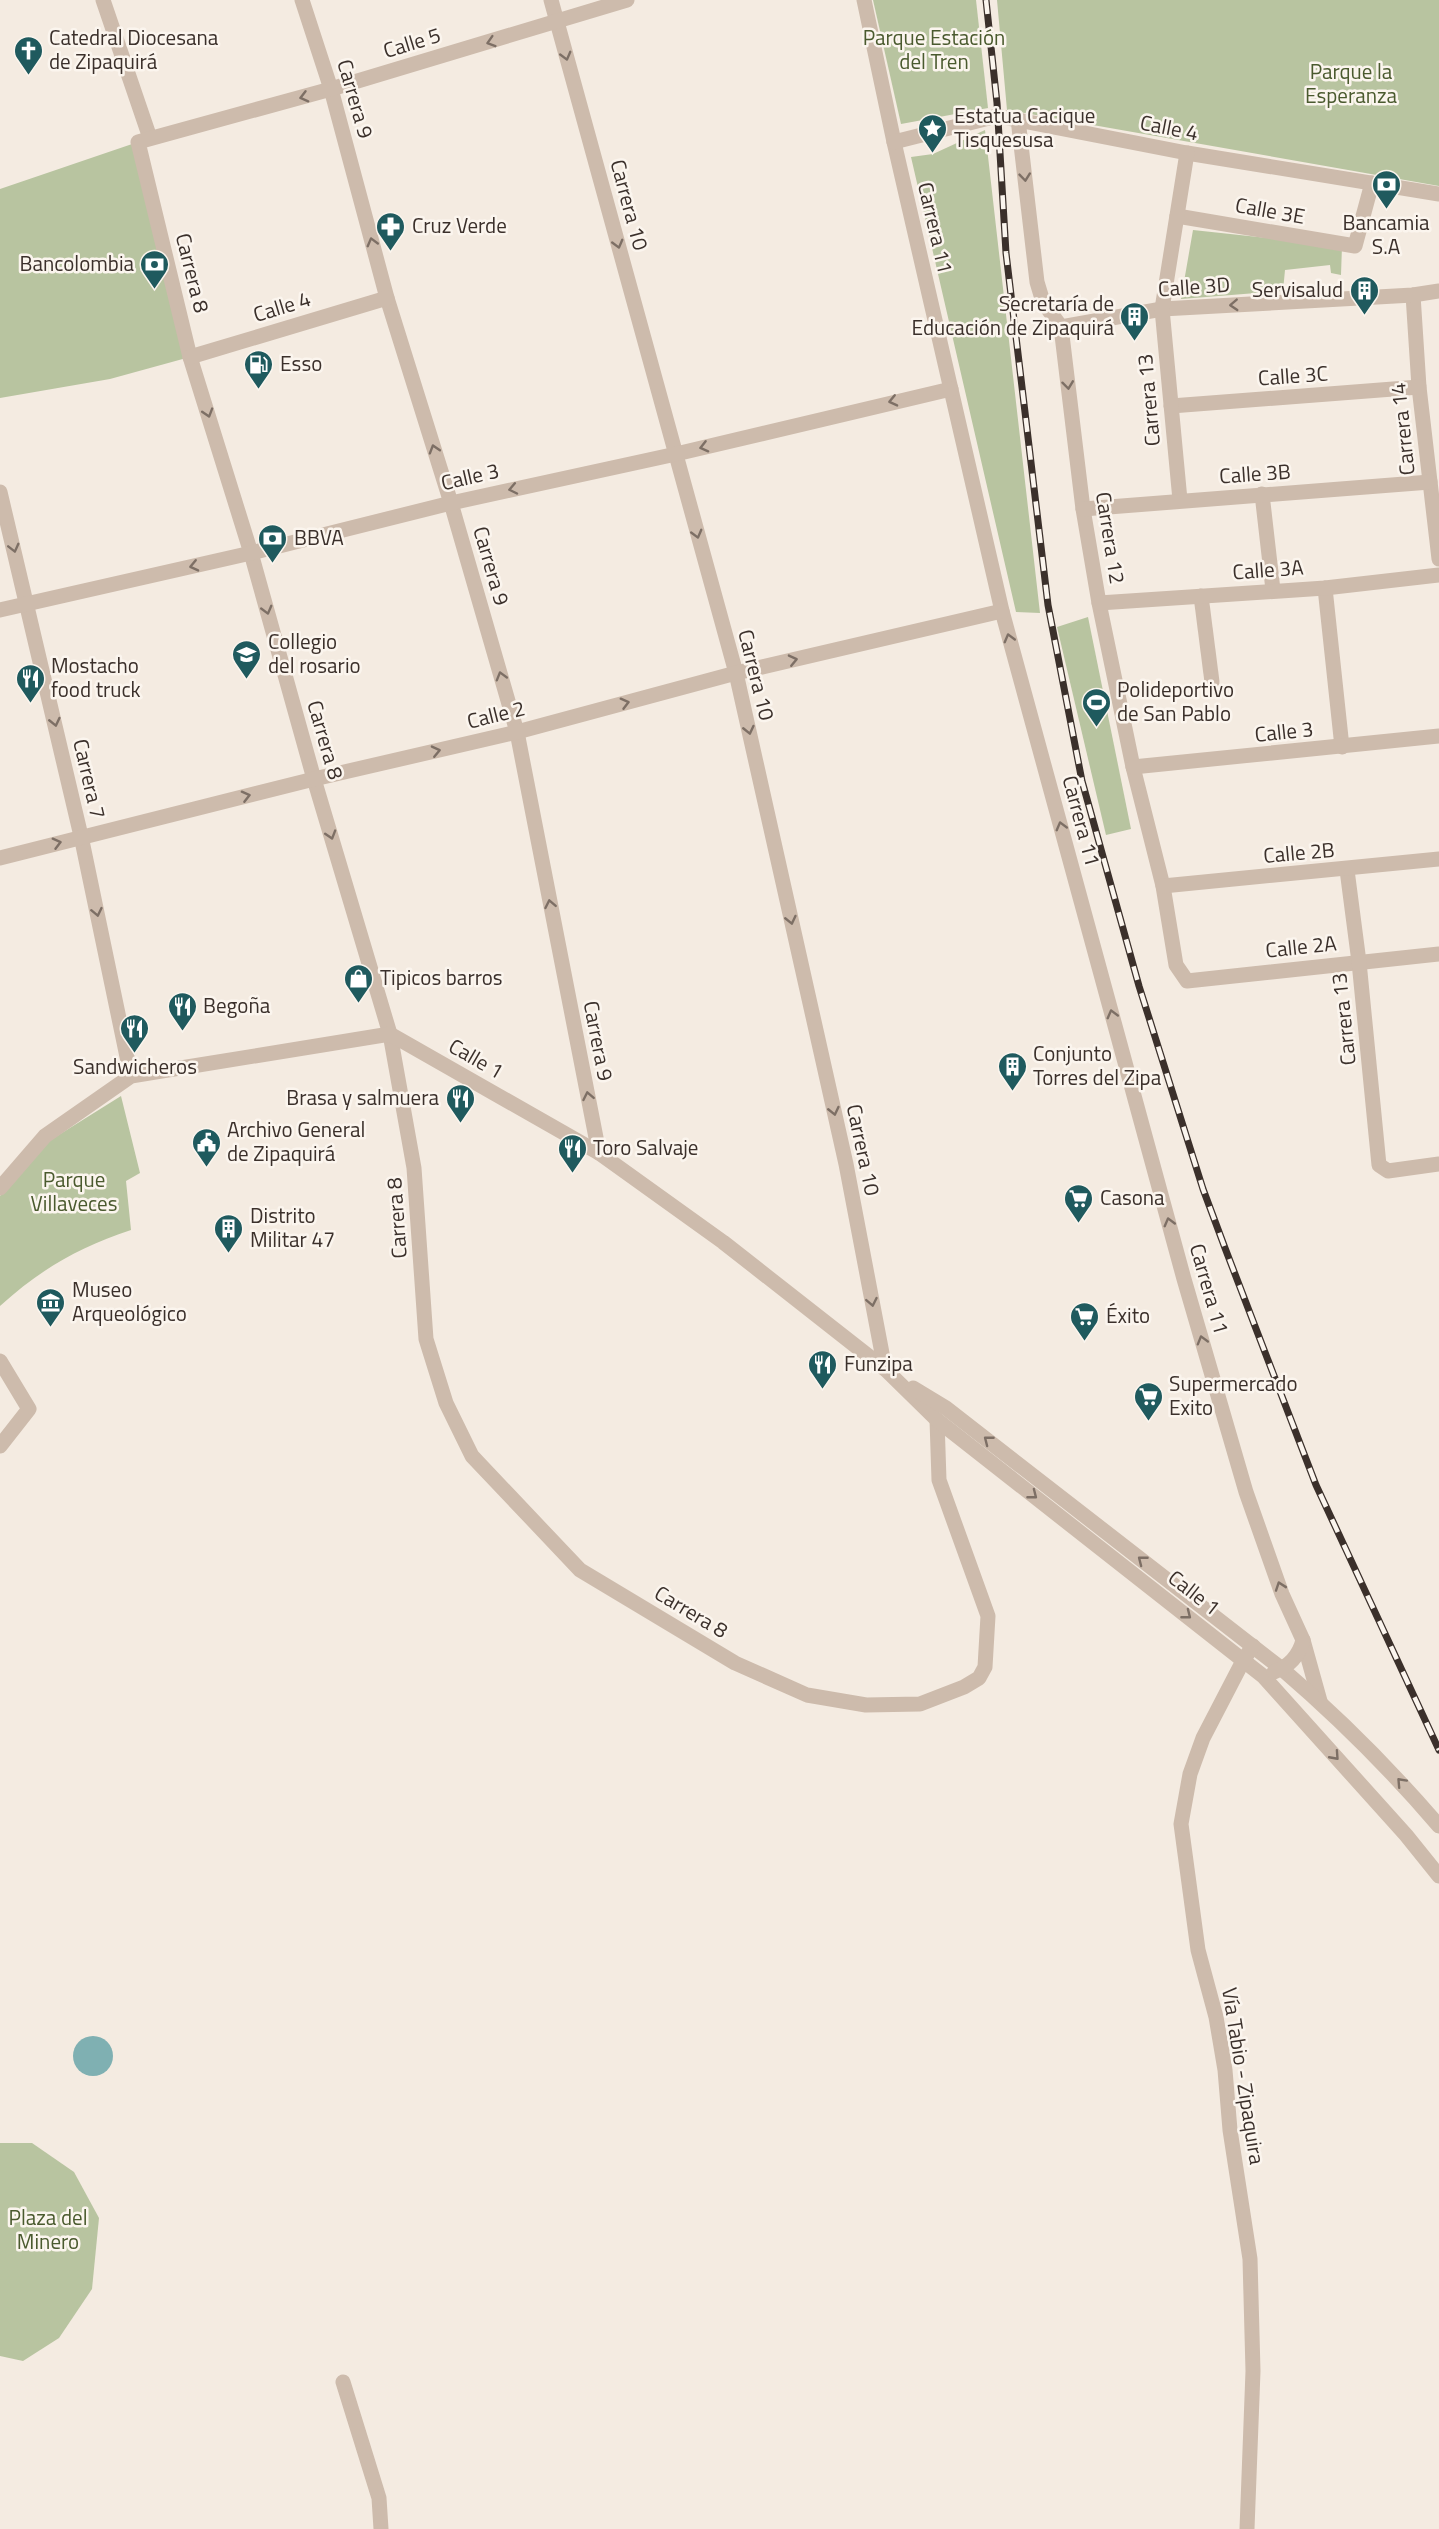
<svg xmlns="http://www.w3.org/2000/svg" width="1439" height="2529" viewBox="0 0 1439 2529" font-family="'Titillium Web',sans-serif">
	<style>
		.green { fill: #b8c4a0 }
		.water { fill: #7fb0b2 }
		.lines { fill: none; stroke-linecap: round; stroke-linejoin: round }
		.minor { stroke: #cdbbac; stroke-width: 15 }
		.rail-casing { stroke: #3b302b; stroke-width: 7 }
		.rail { stroke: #fbf5ee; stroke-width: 4.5; stroke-dasharray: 14; stroke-linecap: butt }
		.oneway { stroke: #7d6f65 }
		.labels { text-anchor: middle; stroke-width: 5; stroke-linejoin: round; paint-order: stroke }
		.poi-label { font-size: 21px; fill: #3b302b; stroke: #fbf5ee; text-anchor: start }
		.park-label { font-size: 21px; fill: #4a5a2e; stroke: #fbf5ee }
		.street-label { font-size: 21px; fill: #3b302b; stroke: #fbf5ee }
	</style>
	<rect width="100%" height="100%" fill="#f4ebe1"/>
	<!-- green -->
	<g class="green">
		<polygon points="873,0 976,0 988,108 901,124"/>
		<polygon points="997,0 1439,0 1439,186 1007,110"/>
		<polygon points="985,130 1040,613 1016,612 911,157 933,154"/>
		<polygon points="138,142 190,357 110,379 0,398 0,189"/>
		<polygon points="1193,230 1342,246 1341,275 1331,273 1330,265 1285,270 1283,291 1181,299"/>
		<polygon points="1088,617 1131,829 1106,835 1057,627"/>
		<path d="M121 1096 140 1173 126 1181 131 1230C79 1247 41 1269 0 1306V1196L49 1141Z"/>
		<polygon points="0,2143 32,2143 74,2172 99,2218 92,2289 59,2338 23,2361 0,2356"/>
	</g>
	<!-- water -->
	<circle class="water" cx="93" cy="2056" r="20"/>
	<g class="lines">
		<!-- minor -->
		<g class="minor">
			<polyline points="103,0 150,138"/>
			<polyline points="302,0 331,89 387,298 451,503 517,732 599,1153"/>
			<polyline points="551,0 736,673 846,1164 885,1369"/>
			<polyline points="627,0 331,89 138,142 190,357 251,553 314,779 390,1034 414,1168 426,1339 446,1403 472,1456 580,1570 735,1663 807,1695 866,1705 920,1704 964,1687 979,1678 985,1667 988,1616 939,1480 937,1420"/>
			<polyline points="864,0 894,142 1002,611 1184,1279 1246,1492 1282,1594 1303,1640 1320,1701"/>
			<polyline points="1018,119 1037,282 1043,302 1061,327 1083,509 1099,603 1133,767 1163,886 1176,965 1187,981 1439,954"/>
			<polyline points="894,142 997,116 1187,153 1439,194"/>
			<polyline points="1177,216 1355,246 1372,183"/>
			<polyline points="1413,295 1419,387 1439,559"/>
			<polyline points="1061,327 1162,309 1413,295 1439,291"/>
			<polyline points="190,357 387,298"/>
			<polyline points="1171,406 1419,387"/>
			<polyline points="0,492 81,836 131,1076"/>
			<polyline points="1262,494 1273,590"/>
			<polyline points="1180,500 1162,309 1187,153"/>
			<polyline points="1083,509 1430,482"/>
			<polyline points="1325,588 1342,747"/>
			<polyline points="1201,596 1212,682"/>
			<polyline points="1099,603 1325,588 1439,575"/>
			<polyline points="0,610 251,553 451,503 676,454 951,389"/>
			<polyline points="1133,767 1439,736"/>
			<polyline points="0,858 314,779 517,732 736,673 1002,611"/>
			<polyline points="1347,870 1359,962 1379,1165 1388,1171 1439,1164"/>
			<polyline points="1163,886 1439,859"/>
			<polyline points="0,1188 45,1136 131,1076 390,1034 599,1153 723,1242 885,1369 937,1420 1263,1676 1406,1835 1439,1876"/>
			<polyline points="0,1361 29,1409 0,1446"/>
			<path d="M913 1388 946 1408 1282 1669C1338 1717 1391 1770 1439 1826"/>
			<path d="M1274 1672C1290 1666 1299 1656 1303 1640"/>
			<polyline points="343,2382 379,2498 381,2529"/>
			<polyline points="1247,2529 1253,2371 1250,2259 1230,2130 1225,2070 1216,2017 1198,1950 1181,1824 1190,1774 1203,1738 1244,1659 1253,1646"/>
		</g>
		<defs>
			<polyline id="rail" points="986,0 997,103 1006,253 1048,605 1082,781 1139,986 1203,1189 1225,1248 1316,1485 1439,1750"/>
		</defs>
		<!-- rail casing -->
		<use href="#rail" class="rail-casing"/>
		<!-- rail -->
		<use href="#rail" class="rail"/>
	</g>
	<!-- one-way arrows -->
	<defs><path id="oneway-chevron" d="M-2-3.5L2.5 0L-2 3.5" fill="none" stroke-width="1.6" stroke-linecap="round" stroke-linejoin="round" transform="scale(1.5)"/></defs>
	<g class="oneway">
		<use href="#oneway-chevron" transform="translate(491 42) rotate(163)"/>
		<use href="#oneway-chevron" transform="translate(566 56) rotate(75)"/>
		<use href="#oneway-chevron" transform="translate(304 97) rotate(165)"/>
		<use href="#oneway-chevron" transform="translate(1025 177) rotate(84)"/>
		<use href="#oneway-chevron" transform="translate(372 242) rotate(-105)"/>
		<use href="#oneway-chevron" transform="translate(618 244) rotate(75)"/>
		<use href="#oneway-chevron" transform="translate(1234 305) rotate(177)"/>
		<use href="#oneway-chevron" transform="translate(1068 385) rotate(83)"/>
		<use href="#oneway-chevron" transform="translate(893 401) rotate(167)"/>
		<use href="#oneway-chevron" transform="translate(208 413) rotate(73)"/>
		<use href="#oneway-chevron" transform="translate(704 447) rotate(166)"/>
		<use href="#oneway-chevron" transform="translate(434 449) rotate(-107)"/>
		<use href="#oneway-chevron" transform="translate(513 489) rotate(168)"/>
		<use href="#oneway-chevron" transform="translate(697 534) rotate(75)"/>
		<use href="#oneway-chevron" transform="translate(14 548) rotate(76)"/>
		<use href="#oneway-chevron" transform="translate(194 566) rotate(167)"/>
		<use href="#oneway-chevron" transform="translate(267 610) rotate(75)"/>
		<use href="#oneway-chevron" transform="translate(1009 638) rotate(-105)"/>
		<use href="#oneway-chevron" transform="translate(793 660) rotate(-13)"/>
		<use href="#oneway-chevron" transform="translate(501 676) rotate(-106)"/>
		<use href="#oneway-chevron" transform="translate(625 703) rotate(-15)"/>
		<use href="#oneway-chevron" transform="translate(55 722) rotate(77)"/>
		<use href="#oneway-chevron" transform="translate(749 730) rotate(77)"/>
		<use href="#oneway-chevron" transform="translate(436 751) rotate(-13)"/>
		<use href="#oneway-chevron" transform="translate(246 796) rotate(-14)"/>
		<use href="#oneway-chevron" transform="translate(1061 826) rotate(-105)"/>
		<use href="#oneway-chevron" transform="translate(331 835) rotate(73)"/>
		<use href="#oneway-chevron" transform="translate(57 843) rotate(-15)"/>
		<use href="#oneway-chevron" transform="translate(550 904) rotate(-101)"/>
		<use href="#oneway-chevron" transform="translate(97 912) rotate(78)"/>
		<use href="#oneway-chevron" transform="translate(791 920) rotate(77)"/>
		<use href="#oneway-chevron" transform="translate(1112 1014) rotate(-105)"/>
		<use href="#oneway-chevron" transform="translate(588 1096) rotate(-101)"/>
		<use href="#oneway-chevron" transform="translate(834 1111) rotate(77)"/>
		<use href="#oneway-chevron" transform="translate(1169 1222) rotate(-105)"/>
		<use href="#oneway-chevron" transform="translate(872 1302) rotate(79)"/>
		<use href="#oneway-chevron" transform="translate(1202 1340) rotate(-106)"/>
		<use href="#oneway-chevron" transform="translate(988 1440) rotate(-142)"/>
		<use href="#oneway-chevron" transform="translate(1033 1495) rotate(38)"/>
		<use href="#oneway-chevron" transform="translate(1142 1560) rotate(-142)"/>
		<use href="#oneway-chevron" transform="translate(1280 1586) rotate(-109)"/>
		<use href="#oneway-chevron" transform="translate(1187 1615) rotate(38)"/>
		<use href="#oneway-chevron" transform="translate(1335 1756) rotate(48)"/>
		<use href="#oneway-chevron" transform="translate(1401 1782) rotate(-133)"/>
	</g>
	<!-- icons -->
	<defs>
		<symbol id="church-pin" viewBox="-11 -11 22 30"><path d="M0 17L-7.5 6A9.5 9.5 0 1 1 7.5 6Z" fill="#1f5a5e" stroke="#fbf5ee"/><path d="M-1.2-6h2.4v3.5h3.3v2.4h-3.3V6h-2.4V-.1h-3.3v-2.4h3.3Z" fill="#fff"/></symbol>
		<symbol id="sight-pin" viewBox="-11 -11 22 30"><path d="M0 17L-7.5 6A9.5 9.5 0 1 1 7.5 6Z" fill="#1f5a5e" stroke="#fbf5ee"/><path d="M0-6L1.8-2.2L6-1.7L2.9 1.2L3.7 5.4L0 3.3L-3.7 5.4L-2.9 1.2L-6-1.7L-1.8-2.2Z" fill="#fff"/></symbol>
		<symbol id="bank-pin" viewBox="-11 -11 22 30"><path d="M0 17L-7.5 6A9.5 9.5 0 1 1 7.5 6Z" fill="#1f5a5e" stroke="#fbf5ee"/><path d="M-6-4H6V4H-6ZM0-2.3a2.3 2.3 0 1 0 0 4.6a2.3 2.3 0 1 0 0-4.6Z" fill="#fff"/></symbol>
		<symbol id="pharmacy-pin" viewBox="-11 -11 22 30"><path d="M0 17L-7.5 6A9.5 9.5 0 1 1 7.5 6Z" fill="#1f5a5e" stroke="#fbf5ee"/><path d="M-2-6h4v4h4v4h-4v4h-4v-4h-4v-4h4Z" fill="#fff"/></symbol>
		<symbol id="building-pin" viewBox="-11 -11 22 30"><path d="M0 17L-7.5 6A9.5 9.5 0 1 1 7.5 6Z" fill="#1f5a5e" stroke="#fbf5ee"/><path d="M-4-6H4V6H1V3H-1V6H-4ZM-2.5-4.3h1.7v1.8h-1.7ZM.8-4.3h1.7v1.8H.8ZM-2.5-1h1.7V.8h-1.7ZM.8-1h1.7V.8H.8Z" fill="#fff"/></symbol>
		<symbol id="fuel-pin" viewBox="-11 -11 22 30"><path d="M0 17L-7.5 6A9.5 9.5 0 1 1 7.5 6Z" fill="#1f5a5e" stroke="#fbf5ee"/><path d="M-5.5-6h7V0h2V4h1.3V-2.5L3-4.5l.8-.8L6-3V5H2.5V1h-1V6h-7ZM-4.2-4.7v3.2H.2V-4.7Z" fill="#fff"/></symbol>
		<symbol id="university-pin" viewBox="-11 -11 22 30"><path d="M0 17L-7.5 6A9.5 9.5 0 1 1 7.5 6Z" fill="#1f5a5e" stroke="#fbf5ee"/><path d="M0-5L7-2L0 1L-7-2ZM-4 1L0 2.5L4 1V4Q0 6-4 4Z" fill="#fff"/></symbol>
		<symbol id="restaurant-pin" viewBox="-11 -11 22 30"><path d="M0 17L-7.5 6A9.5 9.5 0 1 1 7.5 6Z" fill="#1f5a5e" stroke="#fbf5ee"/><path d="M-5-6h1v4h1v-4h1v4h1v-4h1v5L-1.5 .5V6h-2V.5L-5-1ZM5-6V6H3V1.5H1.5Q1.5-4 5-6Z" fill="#fff"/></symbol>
		<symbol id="stadium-pin" viewBox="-11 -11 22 30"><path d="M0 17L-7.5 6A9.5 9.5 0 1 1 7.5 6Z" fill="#1f5a5e" stroke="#fbf5ee"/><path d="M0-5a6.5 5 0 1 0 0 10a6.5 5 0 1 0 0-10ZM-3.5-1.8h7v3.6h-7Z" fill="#fff"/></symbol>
		<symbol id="shop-pin" viewBox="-11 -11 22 30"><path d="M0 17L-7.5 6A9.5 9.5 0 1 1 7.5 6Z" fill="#1f5a5e" stroke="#fbf5ee"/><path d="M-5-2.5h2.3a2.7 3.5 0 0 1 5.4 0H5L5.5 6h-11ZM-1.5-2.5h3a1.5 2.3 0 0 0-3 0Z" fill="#fff"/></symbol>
		<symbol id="civic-pin" viewBox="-11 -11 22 30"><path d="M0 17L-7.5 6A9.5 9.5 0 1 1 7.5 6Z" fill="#1f5a5e" stroke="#fbf5ee"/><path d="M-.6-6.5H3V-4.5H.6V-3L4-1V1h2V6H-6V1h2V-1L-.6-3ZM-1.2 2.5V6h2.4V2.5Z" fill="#fff"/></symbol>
		<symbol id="supermarket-pin" viewBox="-11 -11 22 30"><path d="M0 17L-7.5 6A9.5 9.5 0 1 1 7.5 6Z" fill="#1f5a5e" stroke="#fbf5ee"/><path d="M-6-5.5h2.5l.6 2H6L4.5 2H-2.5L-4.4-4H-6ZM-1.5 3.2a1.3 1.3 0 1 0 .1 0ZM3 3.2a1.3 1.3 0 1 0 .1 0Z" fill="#fff"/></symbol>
		<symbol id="museum-pin" viewBox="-11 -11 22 30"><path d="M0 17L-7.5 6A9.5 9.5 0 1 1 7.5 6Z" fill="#1f5a5e" stroke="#fbf5ee"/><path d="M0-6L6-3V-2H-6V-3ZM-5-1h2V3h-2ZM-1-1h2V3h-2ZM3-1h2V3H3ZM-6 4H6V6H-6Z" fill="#fff"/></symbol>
	</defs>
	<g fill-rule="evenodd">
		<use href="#church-pin" x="12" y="34" width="33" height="45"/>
		<use href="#sight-pin" x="916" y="112" width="33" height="45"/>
		<use href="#bank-pin" x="1370" y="168" width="33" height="45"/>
		<use href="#pharmacy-pin" x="374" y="210" width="33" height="45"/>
		<use href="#bank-pin" x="138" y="248" width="33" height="45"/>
		<use href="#building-pin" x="1348" y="274" width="33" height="45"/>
		<use href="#building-pin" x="1118" y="300" width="33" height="45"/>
		<use href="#fuel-pin" x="242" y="348" width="33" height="45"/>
		<use href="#bank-pin" x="256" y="522" width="33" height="45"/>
		<use href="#university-pin" x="230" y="638" width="33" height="45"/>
		<use href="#restaurant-pin" x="14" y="662" width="33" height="45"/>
		<use href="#stadium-pin" x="1080" y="686" width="33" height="45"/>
		<use href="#shop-pin" x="342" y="962" width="33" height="45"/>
		<use href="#restaurant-pin" x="166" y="990" width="33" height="45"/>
		<use href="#restaurant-pin" x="118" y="1012" width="33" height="45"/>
		<use href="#building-pin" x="996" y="1050" width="33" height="45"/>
		<use href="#restaurant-pin" x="444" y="1082" width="33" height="45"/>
		<use href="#civic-pin" x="190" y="1126" width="33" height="45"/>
		<use href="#restaurant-pin" x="556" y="1132" width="33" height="45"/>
		<use href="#supermarket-pin" x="1062" y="1182" width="33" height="45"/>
		<use href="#building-pin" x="212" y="1212" width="33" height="45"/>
		<use href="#museum-pin" x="34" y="1286" width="33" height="45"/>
		<use href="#supermarket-pin" x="1068" y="1300" width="33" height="45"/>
		<use href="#restaurant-pin" x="806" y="1348" width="33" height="45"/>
		<use href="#supermarket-pin" x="1132" y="1380" width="33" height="45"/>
	</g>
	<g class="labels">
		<!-- poi labels -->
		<g class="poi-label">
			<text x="49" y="45">Catedral Diocesana<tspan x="49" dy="24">de Zipaquirá</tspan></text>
			<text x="954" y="123">Estatua Cacique<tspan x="954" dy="24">Tisquesusa</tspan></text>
			<text x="1386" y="230" text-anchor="middle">Bancamia<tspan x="1386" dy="24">S.A</tspan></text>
			<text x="412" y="233">Cruz Verde</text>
			<text x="134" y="271" text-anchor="end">Bancolombia</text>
			<text x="1343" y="297" text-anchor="end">Servisalud</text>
			<text x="1114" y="311" text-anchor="end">Secretaría de<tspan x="1114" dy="24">Educación de Zipaquirá</tspan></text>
			<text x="280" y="371">Esso</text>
			<text x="294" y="545">BBVA</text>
			<text x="268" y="649">Collegio<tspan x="268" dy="24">del rosario</tspan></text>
			<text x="51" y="673">Mostacho<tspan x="51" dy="24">food truck</tspan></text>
			<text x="1117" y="697">Polideportivo<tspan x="1117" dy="24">de San Pablo</tspan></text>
			<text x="380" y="985">Tipicos barros</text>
			<text x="203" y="1013">Begoña</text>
			<text x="1033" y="1061">Conjunto<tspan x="1033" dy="24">Torres del Zipa</tspan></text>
			<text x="135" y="1074" text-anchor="middle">Sandwicheros</text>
			<text x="439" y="1105" text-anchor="end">Brasa y salmuera</text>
			<text x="227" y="1137">Archivo General<tspan x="227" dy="24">de Zipaquirá</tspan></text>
			<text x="593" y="1155">Toro Salvaje</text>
			<text x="1100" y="1205">Casona</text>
			<text x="250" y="1223">Distrito<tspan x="250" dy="24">Militar 47</tspan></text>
			<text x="72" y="1297">Museo<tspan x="72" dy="24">Arqueológico</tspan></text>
			<text x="1106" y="1323">Éxito</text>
			<text x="844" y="1371">Funzipa</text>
			<text x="1169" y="1391">Supermercado<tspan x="1169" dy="24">Exito</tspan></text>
		</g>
		<!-- park labels -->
		<g class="park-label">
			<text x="934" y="45">Parque Estación<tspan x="934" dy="24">del Tren</tspan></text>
			<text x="1351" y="79">Parque la<tspan x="1351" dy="24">Esperanza</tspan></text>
			<text x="74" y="1187">Parque<tspan x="74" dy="24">Villaveces</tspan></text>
			<text x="48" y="2225">Plaza del<tspan x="48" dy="24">Minero</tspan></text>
		</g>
		<!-- street labels -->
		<g class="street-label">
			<text transform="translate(412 43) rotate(-17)" y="7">Calle 5</text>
			<text transform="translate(355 99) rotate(74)" y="7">Carrera 9</text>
			<text transform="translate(1169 128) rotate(11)" y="7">Calle 4</text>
			<text transform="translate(629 205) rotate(75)" y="7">Carrera 10</text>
			<text transform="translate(1270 211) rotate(10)" y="7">Calle 3E</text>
			<text transform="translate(935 228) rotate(77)" y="7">Carrera 11</text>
			<text transform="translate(192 273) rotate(76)" y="7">Carrera 8</text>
			<text transform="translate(1194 287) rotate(-4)" y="7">Calle 3D</text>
			<text transform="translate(282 307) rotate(-17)" y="7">Calle 4</text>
			<text transform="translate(1293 376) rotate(-4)" y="7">Calle 3C</text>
			<text transform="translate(1149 400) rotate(-95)" y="7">Carrera 13</text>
			<text transform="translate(1403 429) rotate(-96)" y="7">Carrera 14</text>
			<text transform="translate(1255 474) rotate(-4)" y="7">Calle 3B</text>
			<text transform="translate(470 477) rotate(-13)" y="7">Calle 3</text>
			<text transform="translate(1110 538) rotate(81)" y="7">Carrera 12</text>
			<text transform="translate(491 566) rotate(74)" y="7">Carrera 9</text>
			<text transform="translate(1268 570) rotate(-4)" y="7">Calle 3A</text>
			<text transform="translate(756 675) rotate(76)" y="7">Carrera 10</text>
			<text transform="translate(496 715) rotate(-14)" y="7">Calle 2</text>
			<text transform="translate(1284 732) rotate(-6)" y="7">Calle 3</text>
			<text transform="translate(325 740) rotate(74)" y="7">Carrera 8</text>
			<text transform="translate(89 779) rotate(77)" y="7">Carrera 7</text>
			<text transform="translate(1081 821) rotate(75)" y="7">Carrera 11</text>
			<text transform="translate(1299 853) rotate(-5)" y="7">Calle 2B</text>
			<text transform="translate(1301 947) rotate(-6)" y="7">Calle 2A</text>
			<text transform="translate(1344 1019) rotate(-96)" y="7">Carrera 13</text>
			<text transform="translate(598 1041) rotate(79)" y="7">Carrera 9</text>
			<text transform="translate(476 1059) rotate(30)" y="7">Calle 1</text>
			<text transform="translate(863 1150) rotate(78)" y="7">Carrera 10</text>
			<text transform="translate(397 1218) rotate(-94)" y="7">Carrera 8</text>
			<text transform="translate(1209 1289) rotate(74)" y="7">Carrera 11</text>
			<text transform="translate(1194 1593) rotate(38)" y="7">Calle 1</text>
			<text transform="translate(691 1612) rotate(31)" y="7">Carrera 8</text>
			<text transform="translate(1243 2076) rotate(81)" y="7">Vía Tabio - Zipaquira</text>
		</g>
	</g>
</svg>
